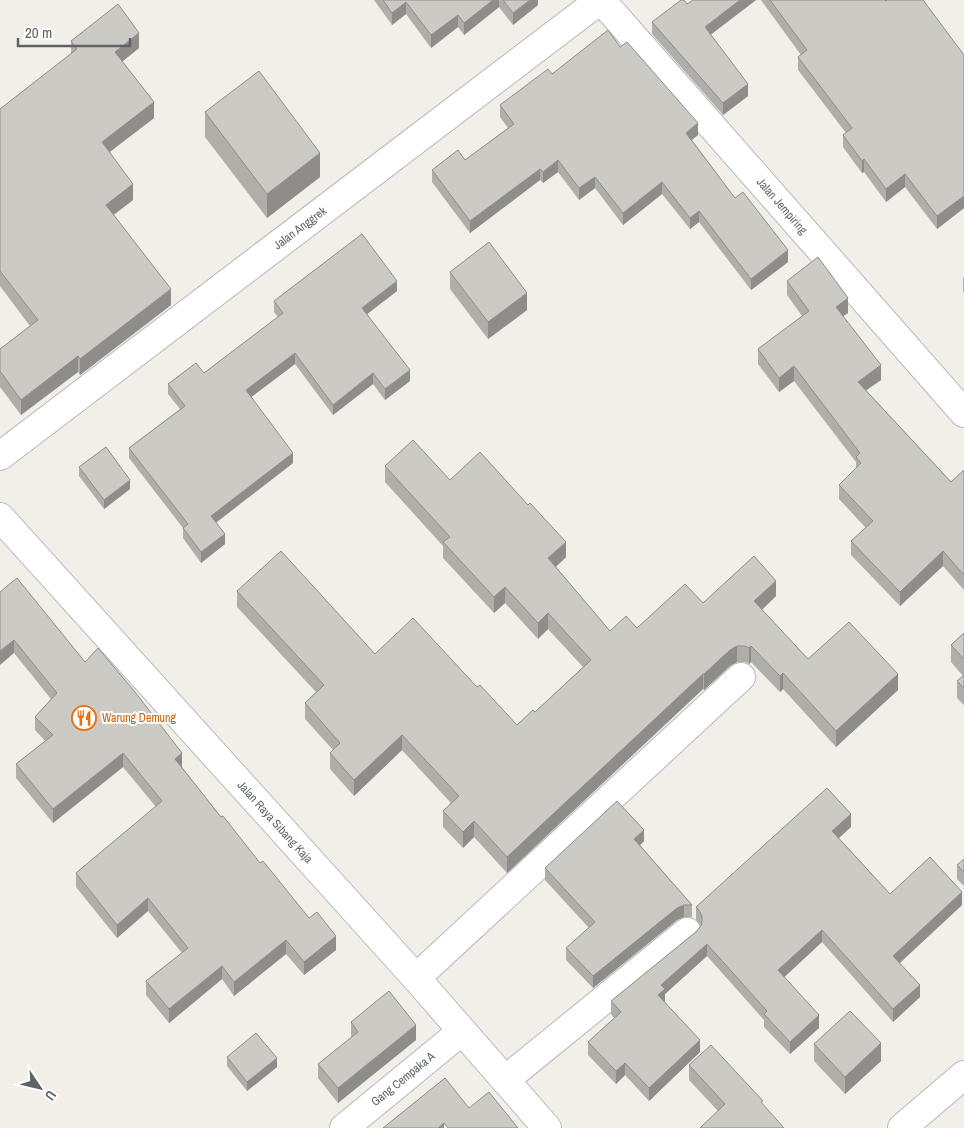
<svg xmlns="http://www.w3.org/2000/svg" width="964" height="1128" viewBox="0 0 964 1128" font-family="'Archivo Narrow',sans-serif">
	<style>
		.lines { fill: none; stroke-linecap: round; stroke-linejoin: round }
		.minor-casing { stroke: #b5b8bc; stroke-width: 30 }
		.secondary-casing { stroke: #b6babf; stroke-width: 30 }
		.minor { stroke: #fff; stroke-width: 28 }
		.secondary { stroke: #fff; stroke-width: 28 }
		.wall { fill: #afaea9 }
		.shaded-wall { fill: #8f8d8a }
		.building { fill: #cccac5; stroke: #8f8d8a }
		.labels { text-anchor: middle; stroke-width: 4; stroke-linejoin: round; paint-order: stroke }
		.street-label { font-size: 12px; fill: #5f6368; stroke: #fff }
		.food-label { font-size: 12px; fill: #c56008; stroke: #fff; text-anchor: start }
	</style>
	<rect width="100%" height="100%" fill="#f1efe8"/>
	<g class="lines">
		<defs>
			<g id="minor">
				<polyline points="601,0 964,413"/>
				<polyline points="0,456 600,0"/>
				<polyline points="416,978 741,677"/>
				<polyline points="505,1080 687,932"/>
				<polyline points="344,1128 462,1031"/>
				<polyline points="902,1128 964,1075"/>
			</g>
			<polyline id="secondary" points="0,517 416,978 547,1128"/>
		</defs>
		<!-- minor casing -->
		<use href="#minor" class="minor-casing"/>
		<!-- secondary casing -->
		<use href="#secondary" class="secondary-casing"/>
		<!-- minor -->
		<use href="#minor" class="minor"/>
		<!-- secondary -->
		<use href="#secondary" class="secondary"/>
	</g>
	<!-- wall -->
	<g class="wall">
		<polygon points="374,0 538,0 538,5 513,25 499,7 464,35 458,27 431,48 406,14 392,25"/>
		<polygon points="756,0 710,35 748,96 723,115 652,34 652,22 687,4"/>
		<polygon points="761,0 885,0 964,55 964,208 937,229 905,187 886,202 864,172 862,173 843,147 843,135 846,133 798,70 798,57 801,55"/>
		<polygon points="71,41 139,48 122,62 154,118 109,152 133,200 114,215 171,305 80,375 78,372 21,415 0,387 0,349 30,326 0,286 0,109 71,54"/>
		<polygon points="620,47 698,135 692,140 735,198 788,262 751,290 699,222 690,229 662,194 623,225 595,188 579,200 558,172 543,183 540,180 470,233 432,182 432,170 465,160 508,128 500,117 500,105 552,74"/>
		<polygon points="205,112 320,177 267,218 205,137"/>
		<polygon points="450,272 527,310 488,339 450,289"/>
		<polygon points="964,277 964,293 963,291 963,278"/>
		<polygon points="787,281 848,313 843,316 881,380 866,390 951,482 964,470 964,590 943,566 900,606 851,555 851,541 866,528 839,499 839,485 856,469 856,462 794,381 779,392 758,364 758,349 802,316 787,295"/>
		<polygon points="397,291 367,314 410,381 385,400 373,384 333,415 295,364 251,397 293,463 216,523 225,544 201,563 183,538 183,528 129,458 129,448 180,409 168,394 168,384 204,373 278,317 274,312 274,301"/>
		<polygon points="385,466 450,480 566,557 556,567 610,631 637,628 703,603 776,596 762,610 808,659 898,690 836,747 783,689 780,692 751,662 749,664 745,662 737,662 730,666 704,690 703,689 507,873 474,837 463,848 443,827 443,811 451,803 402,750 354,796 330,769 330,753 333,750 305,719 305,703 316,692 237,607 237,591 375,654 477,687 517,725 535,712 583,667 548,629 538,639 505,603 494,613 443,558 443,546 385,482"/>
		<polygon points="79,467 130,489 104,509 79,476"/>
		<polygon points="0,591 85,662 182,767 221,817 260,863 336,950 304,975 286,954 234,996 222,979 169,1023 146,995 146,981 182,953 148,911 117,938 76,887 76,873 156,807 123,767 53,823 16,778 16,764 45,741 35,730 35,717 51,699 14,653"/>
		<polygon points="964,633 964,705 957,698 957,681 963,676 951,662 951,645"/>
		<polygon points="851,827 839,838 890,894 962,905 900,963 920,997 893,1022 822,942 784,977 819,1028 790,1054 764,1027 764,1020 707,956 665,994 665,1002 700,1052 649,1101 625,1075 616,1084 588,1055 588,1042 614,1018 611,1014 611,1001 697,931 701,926 699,923 696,920 696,907"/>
		<polygon points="644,841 640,845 692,905 692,917 684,917 677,920 593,988 566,960 566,948 589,928 545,880 545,868"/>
		<polygon points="957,865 964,872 964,886 957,879"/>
		<polygon points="351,1022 416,1040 338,1103 318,1078 318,1064 352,1037 351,1036"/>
		<polygon points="814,1044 881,1061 845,1094 814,1061"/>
		<polygon points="227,1057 277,1067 247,1091 227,1066"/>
		<polygon points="689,1065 763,1104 718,1111 689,1080"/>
	</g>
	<!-- shaded-wall -->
	<g class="shaded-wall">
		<polygon points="493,0 499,0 499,7 464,35 464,23"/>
		<polygon points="530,0 538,0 538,5 513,25 513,13"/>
		<polygon points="740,0 756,0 705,39 705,27"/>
		<polygon points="406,2 406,14 392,25 392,13"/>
		<polygon points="458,15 458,27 431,48 431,35"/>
		<polygon points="139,33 139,48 115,67 115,52"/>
		<polygon points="748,84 748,96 723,115 723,103"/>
		<polygon points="154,102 154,118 102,158 102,142"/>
		<polygon points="698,123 698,135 686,144 686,133"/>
		<polygon points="320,153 320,177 267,218 267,194"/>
		<polygon points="864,159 864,172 862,173 862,161"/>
		<polygon points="558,160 558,172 543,183 543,172"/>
		<polygon points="540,169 540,180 470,233 470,221"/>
		<polygon points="905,174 905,187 886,202 886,189"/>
		<polygon points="595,177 595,188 579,200 579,188"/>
		<polygon points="662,182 662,194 623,225 623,213"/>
		<polygon points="133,184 133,200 106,220 106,205"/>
		<polygon points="964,196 964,208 937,229 937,216"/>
		<polygon points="699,211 699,222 690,229 690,218"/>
		<polygon points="788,250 788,262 751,290 751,279"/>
		<polygon points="397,281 397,291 362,318 362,308"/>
		<polygon points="171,289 171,305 80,375 80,359"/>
		<polygon points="527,293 527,310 488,339 488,322"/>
		<polygon points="848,298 848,313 836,321 836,307"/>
		<polygon points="295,353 295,364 246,401 246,390"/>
		<polygon points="78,356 78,372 21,415 21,400"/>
		<polygon points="881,365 881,380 858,396 858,382"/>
		<polygon points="794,366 794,381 779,392 779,378"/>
		<polygon points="410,370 410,381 385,400 385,389"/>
		<polygon points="373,373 373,384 333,415 333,405"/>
		<polygon points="293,453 293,463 211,526 211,516"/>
		<polygon points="130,480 130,489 104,509 104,500"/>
		<polygon points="225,534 225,544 201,563 201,552"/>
		<polygon points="566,542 566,557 548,574 548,558"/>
		<polygon points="943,551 943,566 900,606 900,592"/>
		<polygon points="776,581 776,596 754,617 754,601"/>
		<polygon points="505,587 505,603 494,613 494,597"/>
		<polygon points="548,613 548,629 538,639 538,623"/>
		<polygon points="14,640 14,653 0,665 0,651"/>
		<polygon points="737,646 737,662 730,666 704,690 704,674 730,650"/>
		<polygon points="751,646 751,662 749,664 749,648"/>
		<polygon points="783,673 783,689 780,692 780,676"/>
		<polygon points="703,674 703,689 507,873 507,857"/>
		<polygon points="898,674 898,690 836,747 836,731"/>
		<polygon points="402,735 402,750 354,796 354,780"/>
		<polygon points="123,753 123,767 53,823 53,809"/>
		<polygon points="182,753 182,767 175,773 175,759"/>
		<polygon points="851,814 851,827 832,844 832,831"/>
		<polygon points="474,821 474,837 463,848 463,832"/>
		<polygon points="644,830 644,841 634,851 634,839"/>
		<polygon points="962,892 962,905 893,969 893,956"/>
		<polygon points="148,898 148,911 117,938 117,925"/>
		<polygon points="684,905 684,917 677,920 593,988 593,976 677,908"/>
		<polygon points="822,930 822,942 778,983 778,970"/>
		<polygon points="336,936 336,950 304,975 304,962"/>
		<polygon points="286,940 286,954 234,996 234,982"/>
		<polygon points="707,944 707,956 665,994 665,1001 658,1008 658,995 661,985"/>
		<polygon points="222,966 222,979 169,1023 169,1009"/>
		<polygon points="920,985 920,997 893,1022 893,1009"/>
		<polygon points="819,1015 819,1028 790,1054 790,1042"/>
		<polygon points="416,1025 416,1040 338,1103 338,1088"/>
		<polygon points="700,1040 700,1052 649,1101 649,1088"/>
		<polygon points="881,1043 881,1061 845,1094 845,1077"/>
		<polygon points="277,1058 277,1067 247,1091 247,1082"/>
		<polygon points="625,1063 625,1075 616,1084 616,1071"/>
		<polygon points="444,1123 444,1128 438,1128"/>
	</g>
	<!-- building -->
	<g class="building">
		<polygon points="383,0 493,0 464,23 458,15 431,35 406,2 392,13"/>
		<polygon points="503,0 530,0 513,13"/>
		<polygon points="681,0 684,0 687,4 693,0 740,0 705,27 748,84 723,103 652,22"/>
		<polygon points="770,0 885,0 886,1 887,0 923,0 964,55 964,196 937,216 905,174 886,189 864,159 862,161 843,135 852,128 798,57 807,50"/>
		<polygon points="118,4 139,33 115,52 154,102 102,142 133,184 106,205 171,289 80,359 78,356 21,400 0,371 0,349 38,320 0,271 0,109 77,49 71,41"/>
		<polygon points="608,30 620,47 627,42 698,123 686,133 735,198 743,192 788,250 751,279 699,211 690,218 662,182 623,213 595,177 579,188 558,160 543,172 540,169 470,221 432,170 458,150 465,160 514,124 500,105 548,69 552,74"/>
		<polygon points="259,71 320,153 267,194 205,112"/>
		<polygon points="362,234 397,281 362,308 410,370 385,389 373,373 333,405 295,353 246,390 293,453 211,516 225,534 201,552 183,528 188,524 129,448 185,406 168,384 196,363 204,373 283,313 274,301"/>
		<polygon points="489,242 527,293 488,322 450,272"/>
		<polygon points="818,257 848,298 836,307 881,365 858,382 951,482 964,470 964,575 943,551 900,592 851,541 873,521 839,485 861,463 856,457 860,453 794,366 779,378 758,349 809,311 787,281"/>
		<polygon points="413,440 450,480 480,452 528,505 530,503 566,542 548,558 610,631 626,616 637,628 685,584 703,603 754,556 776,581 754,601 808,659 849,622 898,674 836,731 783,673 780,676 751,646 749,648 745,646 737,646 730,650 704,674 703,674 507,857 474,821 463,832 443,811 459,796 402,735 354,780 330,753 340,743 305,703 324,685 237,591 281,551 375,654 413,618 477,687 480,685 517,725 533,710 535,712 591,660 548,613 538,623 505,587 494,597 443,542 450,537 385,466"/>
		<polygon points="106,447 130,480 104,500 79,467"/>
		<polygon points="17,578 85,662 98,648 135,692 182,753 175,759 221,817 223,816 260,863 263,861 309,918 317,912 336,936 304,962 286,940 234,982 222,966 169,1009 146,981 188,948 148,898 117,925 76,873 162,801 123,753 53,809 16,764 53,735 35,717 57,693 14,640 0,651 0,591 0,592"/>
		<polygon points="964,633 964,659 951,645"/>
		<polygon points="964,675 964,688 957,681"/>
		<polygon points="827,788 851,814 832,831 890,894 930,857 962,892 893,956 920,985 893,1009 822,930 778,970 819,1015 790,1042 764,1014 767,1011 707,944 661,985 665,989 658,995 700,1040 649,1088 625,1063 616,1071 588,1042 621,1012 611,1001 697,931 702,924 702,917 699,910 696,907"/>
		<polygon points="617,801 644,830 634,839 692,905 684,905 677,908 593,976 566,948 595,922 545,868"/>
		<polygon points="964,859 964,872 957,865"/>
		<polygon points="389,991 416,1025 338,1088 318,1064 358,1032 351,1022"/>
		<polygon points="850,1011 881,1043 845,1077 814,1044"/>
		<polygon points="256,1033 277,1058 247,1082 227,1057"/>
		<polygon points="711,1045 763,1101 761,1102 784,1128 700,1128 725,1104 689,1065"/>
		<polygon points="445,1078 469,1108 489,1092 518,1128 448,1128 444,1123 438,1128 383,1128"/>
	</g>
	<!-- icons -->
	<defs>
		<symbol id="restaurant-ring" viewBox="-11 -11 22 22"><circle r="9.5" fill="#fff" stroke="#e8710a" stroke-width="1.5"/><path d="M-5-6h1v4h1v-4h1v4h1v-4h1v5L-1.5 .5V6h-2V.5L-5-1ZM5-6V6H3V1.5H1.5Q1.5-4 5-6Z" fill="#e8710a"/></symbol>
	</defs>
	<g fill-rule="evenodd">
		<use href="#restaurant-ring" x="70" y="704" width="28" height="28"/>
	</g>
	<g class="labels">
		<!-- street labels -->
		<g class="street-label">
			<text transform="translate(782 206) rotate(49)" y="4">Jalan Jempiring</text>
			<text transform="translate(300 228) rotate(-37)" y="4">Jalan Anggrek</text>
			<text transform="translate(275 822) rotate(48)" y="4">Jalan Raya Sibang Kaja</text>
			<text transform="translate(403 1079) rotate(-39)" y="4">Gang Cempaka A</text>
		</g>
		<!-- food labels -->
		<g class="food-label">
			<text x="102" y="722">Warung Demung</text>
		</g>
	</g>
	<!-- north arrow -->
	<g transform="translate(40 1088) rotate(125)" stroke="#ffffff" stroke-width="4" paint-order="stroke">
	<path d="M0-4L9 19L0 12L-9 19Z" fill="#5f6368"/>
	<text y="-8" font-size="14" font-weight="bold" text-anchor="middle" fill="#5f6368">U</text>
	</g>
	<!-- scale -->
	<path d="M18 38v8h112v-8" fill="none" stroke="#5f6368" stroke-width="2.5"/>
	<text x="25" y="38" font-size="15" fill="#5f6368" stroke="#ffffff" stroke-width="4" paint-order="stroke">20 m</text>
</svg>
